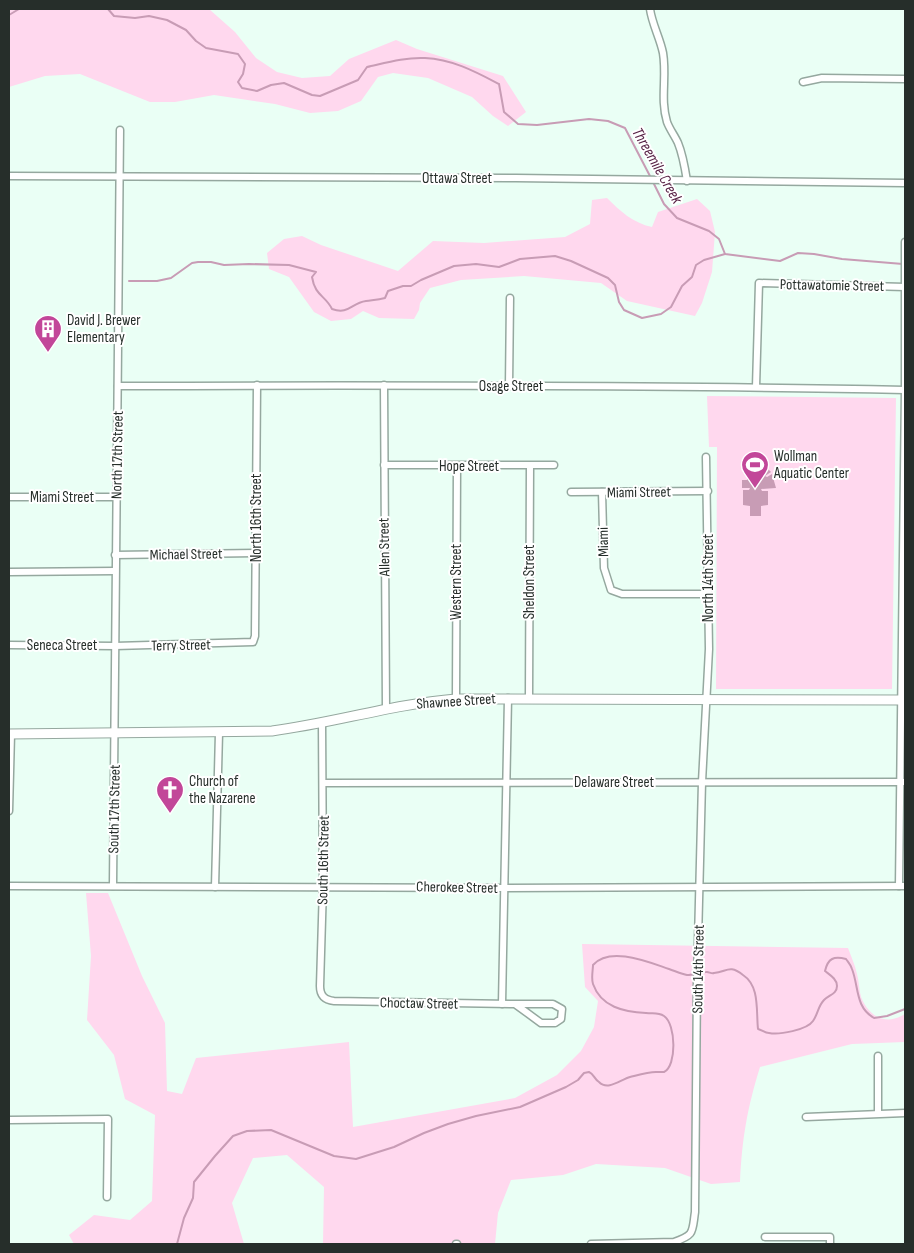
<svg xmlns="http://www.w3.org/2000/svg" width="914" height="1253" viewBox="0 0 914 1253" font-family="'Sofia Sans Condensed',sans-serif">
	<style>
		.green { fill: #ffd8ee }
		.water { fill: #c89cb5 }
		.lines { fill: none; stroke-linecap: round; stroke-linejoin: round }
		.stream { stroke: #c89cb5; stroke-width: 2 }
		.street-casing { stroke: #95a89f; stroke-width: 9 }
		.secondary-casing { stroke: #95a89f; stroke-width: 11 }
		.street { stroke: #fff; stroke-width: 6 }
		.secondary { stroke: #fff; stroke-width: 9 }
		.labels { text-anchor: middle; stroke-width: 4; stroke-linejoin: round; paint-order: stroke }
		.street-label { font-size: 15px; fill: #262e2a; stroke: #fff }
		.poi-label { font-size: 15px; fill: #262e2a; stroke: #fff; text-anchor: start }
		.water-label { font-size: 16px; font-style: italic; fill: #582346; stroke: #fff }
	</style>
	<rect width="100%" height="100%" fill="#eafff5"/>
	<!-- green -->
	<g class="green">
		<polygon points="9,9 209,9 235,32 256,58 277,72 302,78 330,76 349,59 396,40 417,49 503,76 526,112 508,126 493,116 472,97 428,78 393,73 378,77 361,101 338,111 310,113 275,104 214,95 175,102 150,102 80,74 45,76 9,87"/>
		<path d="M607 198C620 211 633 223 652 227L658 212 697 199 710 211 715 232 712 272 702 303 695 316 627 301 601 283 524 276 461 280 430 288 420 303 419 310 414 319 379 318 363 311 351 319 331 321 314 312 289 277 269 269 267 253 284 239 302 236 321 245 398 271 433 241 484 243 565 237 590 224 592 200Z"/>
		<polygon points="707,396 896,398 892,689 716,689 717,447 709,447"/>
		<path d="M86 893H108L142 976 165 1023 167 1091 182 1094 196 1058 349 1042 353 1127 515 1098 557 1075 581 1051 594 1027 598 1001 585 987 582 944 848 948C851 956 855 965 857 974 859 981 859 990 861 997 869 1017 886 1026 905 1014V1042L852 1044 760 1067C747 1109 742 1139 740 1182L711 1184 665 1168 596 1164 563 1175 511 1180 498 1213 495 1244H323L324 1187 287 1155 253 1158 232 1203 244 1244H74L69 1235 94 1215 130 1220 152 1201 155 1115 125 1099 114 1055 87 1020 91 956Z"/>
	</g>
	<!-- water -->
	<path class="water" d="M750 461C759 462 765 465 771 472L765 476 767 477 772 474 776 488 761 489 762 491H768V505L761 506V516H750V506L743 505V490H749L750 488H742V480H747V479L750 480Z"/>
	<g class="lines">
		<!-- stream -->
		<g class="stream">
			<path d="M108 9 114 16 135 18 149 16 167 20 186 30 196 41 206 48 238 54 245 64 243 74 238 82 242 88 257 91 271 85 284 83 312 95 320 96 358 80 367 67C385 63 405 57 425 58 452 59 476 72 499 84L504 112 518 124 537 125 589 119 608 121 625 128 651 178"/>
			<polyline points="9,15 19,9"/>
			<polyline points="653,182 664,204 677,218 709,231 719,239 725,254 780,261 798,253 814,254 842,259 903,264"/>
			<path d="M129 281H157L171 278 192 263 198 262H211L224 265 249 264 289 265 316 272 312 277C315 296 325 295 332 309 349 315 351 303 366 301 373 300 378 300 385 298L388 291 403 286H411L421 280 454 266 476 264 499 267 520 259 555 256 571 261 608 278 615 285 619 302 624 310 642 318 661 314 671 307 682 286 692 277 696 265 704 260 725 254"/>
			<path d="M177 1244 184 1218 193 1198 194 1182 215 1156 233 1136 247 1131 271 1130 334 1156 356 1159 394 1147 424 1133 448 1124 476 1116 520 1107 566 1087 578 1080 584 1073 589 1072C594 1074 594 1079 599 1082 608 1091 620 1080 630 1077 638 1075 648 1072 656 1072 657 1072 663 1072 664 1072 677 1066 676 1024 664 1016 658 1012 653 1014 646 1013 624 1012 601 1007 593 984 591 978 593 970 593 965 610 946 648 962 669 969 675 971 682 974 687 975 694 975 700 972 707 972 709 972 712 974 714 973 727 972 729 964 743 975 760 986 756 1011 758 1029 762 1030 765 1033 769 1033 779 1035 807 1030 813 1021 818 1014 818 1006 824 1000 829 995 837 994 837 986 837 979 830 975 825 971 828 958 834 956 846 959 848 962 851 965 852 969 859 987 855 1007 874 1018L887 1016 905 1009"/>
		</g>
		<defs>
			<g id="street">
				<path d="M650 9C652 24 660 38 663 53 667 77 660 99 667 122 670 130 675 136 678 143 683 155 685 168 687 181"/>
				<polyline points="803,82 822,78 905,79"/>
				<polyline points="9,176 516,178 905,183"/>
				<polyline points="384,385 386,708"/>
				<path d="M118 386C380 385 643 385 905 390"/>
				<polyline points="509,386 510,298"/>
				<polyline points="756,387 759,283 905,287"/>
				<polyline points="384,465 554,465"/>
				<polyline points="571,492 708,491"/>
				<polyline points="602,492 604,568 611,590 622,594 708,594"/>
				<polyline points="9,497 116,497"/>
				<polyline points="115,555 257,553"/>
				<polyline points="9,572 115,571"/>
				<polyline points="9,645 115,646 253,642 255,636 257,385"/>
				<polyline points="529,698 530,466"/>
				<polyline points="456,699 457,466"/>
				<path d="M322 722 323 886 320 986C320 996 325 1000 334 1001L515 1004 541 1023H555L561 1019 562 1009 553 1004H515"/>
				<polyline points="323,783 904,782"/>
				<polyline points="9,811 11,734"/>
				<polyline points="9,886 505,888 905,886"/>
				<polyline points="113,886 120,130"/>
				<polyline points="899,886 905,390 905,242"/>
				<polyline points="215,887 219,733"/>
				<polyline points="502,1004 508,698"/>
				<polyline points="878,1113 878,1056"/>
				<polyline points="806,1117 905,1113"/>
				<polyline points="9,1120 108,1119 107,1197"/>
				<polyline points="765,1237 830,1237 830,1244"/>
				<polyline points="456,1244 457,1244"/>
				<path d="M591 1244 674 1242C695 1235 692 1232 695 1212L697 980 702 782 709 649 706 457"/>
			</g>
			<path id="secondary" d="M9 734 272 731C334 723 393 704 456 699L905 700"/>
		</defs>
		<!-- street casing -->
		<use href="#street" class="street-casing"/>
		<!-- secondary casing -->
		<use href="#secondary" class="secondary-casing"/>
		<!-- street -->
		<use href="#street" class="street"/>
		<!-- secondary -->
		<use href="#secondary" class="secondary"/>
	</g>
	<!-- icons -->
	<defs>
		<symbol id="building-pin" viewBox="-11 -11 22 30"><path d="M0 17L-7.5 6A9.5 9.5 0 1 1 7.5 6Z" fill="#c24799" stroke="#fff"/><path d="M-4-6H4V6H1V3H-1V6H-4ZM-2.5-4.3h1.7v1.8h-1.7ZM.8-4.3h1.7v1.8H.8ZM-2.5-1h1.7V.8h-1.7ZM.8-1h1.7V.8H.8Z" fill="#fff"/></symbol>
		<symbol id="stadium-pin" viewBox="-11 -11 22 30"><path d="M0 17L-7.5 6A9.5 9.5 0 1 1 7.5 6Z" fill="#c24799" stroke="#fff"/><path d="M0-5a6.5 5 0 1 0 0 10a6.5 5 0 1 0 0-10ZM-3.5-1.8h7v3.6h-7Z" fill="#fff"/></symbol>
		<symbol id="church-pin" viewBox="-11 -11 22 30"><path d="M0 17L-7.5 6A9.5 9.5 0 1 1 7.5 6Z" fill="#c24799" stroke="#fff"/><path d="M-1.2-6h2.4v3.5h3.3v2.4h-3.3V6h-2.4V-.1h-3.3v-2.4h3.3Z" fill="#fff"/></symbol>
	</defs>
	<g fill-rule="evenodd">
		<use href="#building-pin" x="32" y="313" width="32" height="43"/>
		<use href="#stadium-pin" x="739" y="449" width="32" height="43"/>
		<use href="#church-pin" x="154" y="774" width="32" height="43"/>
	</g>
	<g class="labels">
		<!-- street labels -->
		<g class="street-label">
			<text x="457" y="183">Ottawa Street</text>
			<text transform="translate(832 285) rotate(1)" y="5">Pottawatomie Street</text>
			<text x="511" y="391">Osage Street</text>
			<text transform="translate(117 455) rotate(-89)" y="5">North 17th Street</text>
			<text x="469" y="471">Hope Street</text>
			<text transform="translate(639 492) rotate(-1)" y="5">Miami Street</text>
			<text x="62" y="502">Miami Street</text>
			<text transform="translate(256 518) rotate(-90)" y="5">North 16th Street</text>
			<text transform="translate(603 542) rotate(-91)" y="5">Miami</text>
			<text transform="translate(384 547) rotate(-91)" y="5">Allen Street</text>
			<text transform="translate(186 554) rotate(-1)" y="5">Michael Street</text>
			<text transform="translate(708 578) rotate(-90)" y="5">North 14th Street</text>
			<text transform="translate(456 582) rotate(-90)" y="5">Western Street</text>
			<text transform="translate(529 582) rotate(-90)" y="5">Sheldon Street</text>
			<text x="62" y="650">Seneca Street</text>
			<text transform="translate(181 645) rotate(-1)" y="5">Terry Street</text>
			<text transform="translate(456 701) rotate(-4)" y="5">Shawnee Street</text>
			<text x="614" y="787">Delaware Street</text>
			<text transform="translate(114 809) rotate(-89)" y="5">South 17th Street</text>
			<text transform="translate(323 860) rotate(-89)" y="5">South 16th Street</text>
			<text transform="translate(457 887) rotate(1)" y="5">Cherokee Street</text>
			<text transform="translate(698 969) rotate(-89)" y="5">South 14th Street</text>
			<text transform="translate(419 1003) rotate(1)" y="5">Choctaw Street</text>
		</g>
		<!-- poi labels -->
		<g class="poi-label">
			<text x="67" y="325">David J. Brewer<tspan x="67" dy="17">Elementary</tspan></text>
			<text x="774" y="461">Wollman<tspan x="774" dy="17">Aquatic Center</tspan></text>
			<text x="189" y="786">Church of<tspan x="189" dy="17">the Nazarene</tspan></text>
		</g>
		<!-- water labels -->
		<g class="water-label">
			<text transform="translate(658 165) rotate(60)" y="6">Threemile Creek</text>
		</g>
	</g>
	<!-- border -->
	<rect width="914" height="1253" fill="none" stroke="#262e2a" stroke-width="20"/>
</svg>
